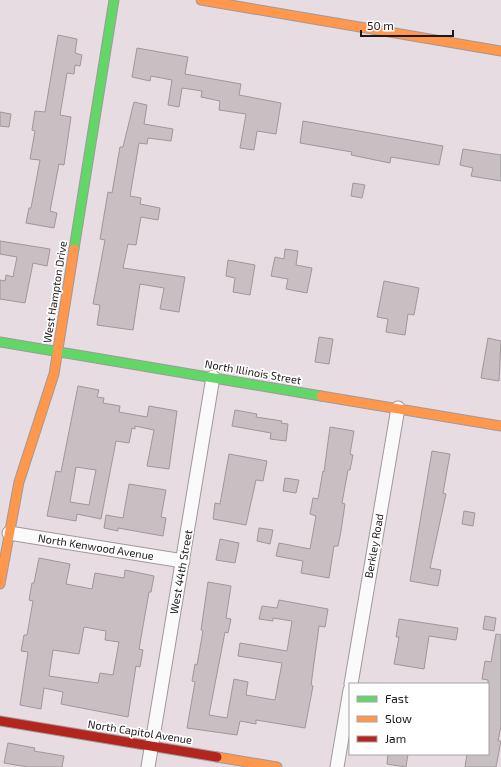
<svg xmlns="http://www.w3.org/2000/svg" width="501" height="767" viewBox="0 0 501 767" font-family="'Exo 2',sans-serif">
	<style>
		.building { fill: #c7bfc2; stroke: #9f989a; fill-rule: evenodd }
		.lines { fill: none; stroke-linecap: round; stroke-linejoin: round }
		.street-casing { stroke: #a0999c; stroke-width: 15 }
		.fast-casing { stroke: #a0999c; stroke-width: 11 }
		.slow-casing { stroke: #a0999c; stroke-width: 11 }
		.jam-casing { stroke: #a0999c; stroke-width: 11 }
		.street { stroke: #fbfafa; stroke-width: 13 }
		.fast { stroke: #63d668; stroke-width: 9 }
		.slow { stroke: #ff974d; stroke-width: 9 }
		.jam { stroke: #b3261e; stroke-width: 9 }
		.labels { text-anchor: middle; stroke-width: 3.5; stroke-linejoin: round; paint-order: stroke }
		.street-label { font-size: 11px; fill: #1d171a; stroke: #fff }
	</style>
	<rect width="100%" height="100%" fill="#e6dce1"/>
	<!-- building -->
	<g class="building">
		<polygon points="58,35 77,39 75,53 82,55 80,66 75,65 74,74 67,73 60,115 71,117 64,165 59,164 50,211 57,213 54,228 26,223 29,208 31,208 40,160 30,159 35,131 32,130 35,111 45,112"/>
		<polygon points="137,48 188,57 185,74 241,84 239,95 281,103 276,134 257,131 254,150 240,148 246,114 219,110 220,101 201,97 202,91 182,88 179,107 168,105 172,80 151,76 150,81 132,77"/>
		<polygon points="134,102 147,105 144,124 173,129 171,141 148,138 147,144 139,143 130,196 141,198 140,204 160,208 158,220 141,217 136,245 128,244 123,268 185,277 179,312 160,309 164,288 140,284 133,330 97,325 100,305 93,304 105,240 100,239 108,192 112,193 120,147 123,147"/>
		<polygon points="0,112 11,114 9,127 0,126"/>
		<polygon points="303,121 443,146 439,165 391,157 390,163 351,155 352,152 300,143"/>
		<polygon points="463,149 501,155 501,181 471,176 473,168 460,165"/>
		<polygon points="353,183 365,185 362,198 351,196"/>
		<polygon points="0,241 50,249 47,266 33,263 25,303 0,299 0,280 5,281 6,275 13,277 17,257 0,254"/>
		<polygon points="285,249 298,251 296,265 312,268 307,293 286,289 288,279 271,276 275,257 284,259"/>
		<polygon points="228,260 255,265 250,295 233,292 235,278 226,276"/>
		<polygon points="384,281 419,288 414,315 408,314 405,335 386,332 388,319 377,317"/>
		<polygon points="319,337 333,339 329,364 315,362"/>
		<polygon points="488,338 501,341 499,381 481,378"/>
		<path d="M78 386 99 390 97 397 104 398 103 403 120 406 119 412 147 417 149 406 177 411 169 469 147 466 154 430 135 426V429L132 428 129 443 116 441 101 519 77 514 76 521 47 516 56 471 61 472ZM76 467 96 470 89 505 70 502Z"/>
		<polygon points="235,410 257,414 256,417 282,421 281,423 288,424 286,441 270,439 271,433 232,426"/>
		<polygon points="330,427 354,431 350,454 353,455 350,470 348,470 342,503 345,504 341,531 338,546 334,546 329,578 301,573 303,561 276,556 279,543 310,549 316,516 310,514 313,498 318,499 323,471 324,472"/>
		<polygon points="432,451 450,454 443,493 446,494 430,568 441,570 438,586 410,581"/>
		<polygon points="229,454 267,461 263,481 256,480 246,525 213,519 215,503 220,504"/>
		<polygon points="285,478 299,480 296,493 283,491"/>
		<polygon points="129,484 166,490 161,517 166,518 163,536 118,528 118,531 104,528 106,515 123,518"/>
		<polygon points="464,511 475,513 473,526 462,524"/>
		<polygon points="259,528 273,530 270,544 257,541"/>
		<polygon points="220,539 239,543 235,563 216,560"/>
		<path d="M39 558 70 564 66 584 92 589 95 573 124 578 125 570 154 576 151 592H149L139 649 143 650 140 667 136 666 128 717 61 704 63 692 44 688 41 709 20 705 28 652 21 651 24 635H27L33 601 29 600 32 583H34ZM84 627 106 631 105 640 119 642 113 675 100 673 98 683 49 676 53 650 79 654Z"/>
		<polygon points="208,582 231,586 226,618 231,619 228,633 225,632 209,715 227,718 234,679 248,682 246,695 275,700 282,663 238,656 240,643 287,651 292,621 273,618 273,621 259,619 262,606 277,608 279,600 328,609 325,627 319,626 311,685 313,686 305,728 256,720 256,724 240,721 237,735 187,728 195,682 192,681 195,664 197,665 203,631 201,630"/>
		<polygon points="485,616 496,618 494,631 483,629"/>
		<polygon points="399,619 458,628 456,640 429,636 424,669 394,664 399,637 396,637"/>
		<polygon points="496,634 501,635 501,726 498,741 501,741 496,767 465,767 467,754 488,754 488,680 482,679 485,661 491,662"/>
		<polygon points="8,743 35,748 34,751 64,756 62,767 28,767 4,763"/>
		<polygon points="388,754 408,754 406,767 387,764"/>
	</g>
	<g class="lines">
		<defs>
			<g id="street">
				<polyline points="9,533 183,561"/>
				<polyline points="351,684 398,408"/>
				<polyline points="148,767 213,377"/>
				<polyline points="337,767 350,690"/>
			</g>
			<g id="fast">
				<polyline points="74,249 114,0"/>
				<polyline points="0,342 321,396"/>
			</g>
			<g id="slow">
				<polyline points="201,0 501,51"/>
				<polyline points="321,396 501,426"/>
				<polyline points="0,584 19,482 54,374 74,249"/>
				<polyline points="217,757 277,767"/>
			</g>
			<polyline id="jam" points="0,721 217,757"/>
		</defs>
		<!-- street casing -->
		<use href="#street" class="street-casing"/>
		<!-- fast casing -->
		<use href="#fast" class="fast-casing"/>
		<!-- slow casing -->
		<use href="#slow" class="slow-casing"/>
		<!-- jam casing -->
		<use href="#jam" class="jam-casing"/>
		<!-- street -->
		<use href="#street" class="street"/>
		<!-- fast -->
		<use href="#fast" class="fast"/>
		<!-- slow -->
		<use href="#slow" class="slow"/>
		<!-- jam -->
		<use href="#jam" class="jam"/>
	</g>
	<g class="labels">
		<!-- street labels -->
		<g class="street-label">
			<text transform="translate(55 292) rotate(-81)" y="4">West Hampton Drive</text>
			<text transform="translate(253 372) rotate(10)" y="4">North Illinois Street</text>
			<text transform="translate(374 546) rotate(-80)" y="4">Berkley Road</text>
			<text transform="translate(96 547) rotate(9)" y="4">North Kenwood Avenue</text>
			<text transform="translate(181 572) rotate(-80)" y="4">West 44th Street</text>
			<text transform="translate(140 732) rotate(9)" y="4">North Capitol Avenue</text>
		</g>
	</g>
	<!-- legend -->
	<rect x="349" y="683" width="140" height="72" fill="#ffffff" stroke="#a5a2a3"/>
	<rect x="357" y="696" width="20" height="6" fill="#63d668" stroke="#a5a2a3"/>
	<text x="385" y="703" font-size="12" fill="#1d171a">Fast</text>
	<rect x="357" y="716" width="20" height="6" fill="#ff974d" stroke="#a5a2a3"/>
	<text x="385" y="723" font-size="12" fill="#1d171a">Slow</text>
	<rect x="357" y="736" width="20" height="6" fill="#b3261e" stroke="#a5a2a3"/>
	<text x="385" y="743" font-size="12" fill="#1d171a">Jam</text>
	<!-- scale -->
	<path d="M361 30v6h92v-6" fill="none" stroke="#1d171a" stroke-width="2"/>
	<text x="367" y="30" font-size="12" fill="#1d171a" stroke="#ffffff" stroke-width="3" paint-order="stroke">50 m</text>
</svg>
